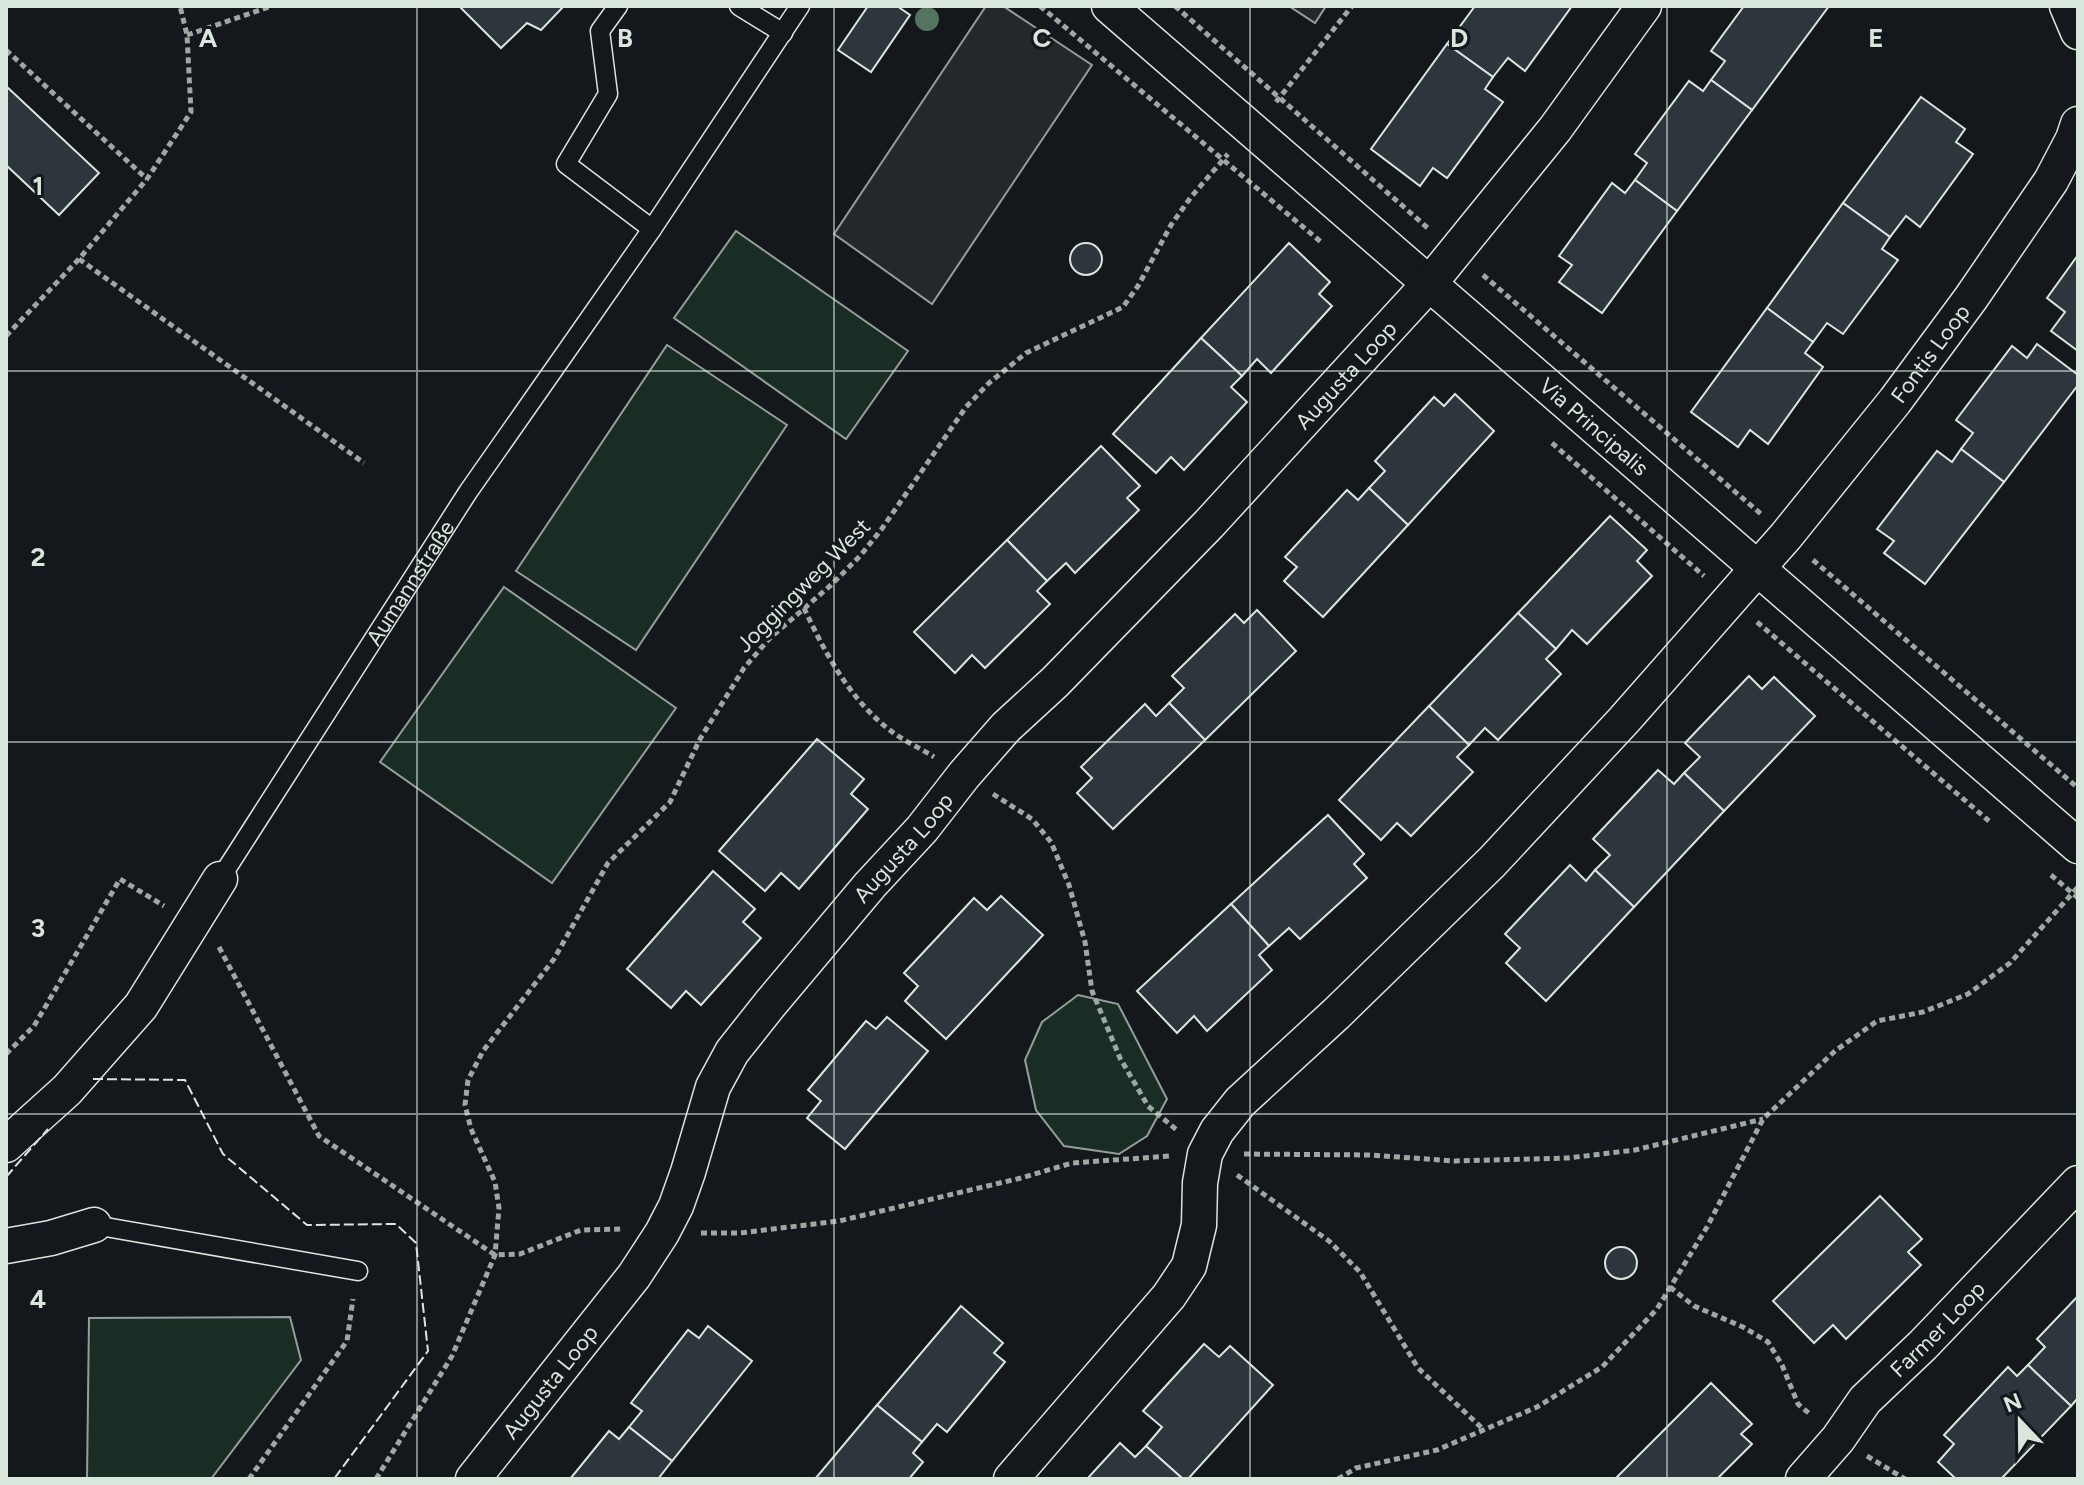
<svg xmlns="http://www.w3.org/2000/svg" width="2084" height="1485" viewBox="0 0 2084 1485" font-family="Figtree,sans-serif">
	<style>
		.green { fill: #1a2d24; stroke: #939e99; stroke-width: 2 }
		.parking { fill: #24282b; stroke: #939e99; stroke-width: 2 }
		.building { fill: #2c363c; stroke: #d8e6dc; stroke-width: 2 }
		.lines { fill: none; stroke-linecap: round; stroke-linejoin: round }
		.lane-casing { stroke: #d8e6dc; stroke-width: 21 }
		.street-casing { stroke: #d8e6dc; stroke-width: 37 }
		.path { stroke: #9da8a2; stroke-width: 5; stroke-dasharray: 6 4; stroke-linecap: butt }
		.lane { stroke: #14181c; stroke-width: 18 }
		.street { stroke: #14181c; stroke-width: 34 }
		.fence { stroke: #d8e6dc; stroke-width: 2; stroke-dasharray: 10 4; stroke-linecap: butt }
		.tree { fill: #55745f }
		.grid { fill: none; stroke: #d8e6dc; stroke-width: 2; stroke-opacity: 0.55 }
		.labels { text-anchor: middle; stroke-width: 6; stroke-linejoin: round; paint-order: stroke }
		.street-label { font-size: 22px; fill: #d8e6dc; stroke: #14181c }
		.grid-label { font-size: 26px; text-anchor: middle; font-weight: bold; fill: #d8e6dc; stroke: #14181c; stroke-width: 6; stroke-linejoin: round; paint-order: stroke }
	</style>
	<rect width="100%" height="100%" fill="#14181c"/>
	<!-- green -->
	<g class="green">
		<polygon points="736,231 908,351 846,439 674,318"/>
		<polygon points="667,345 787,425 636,650 516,571"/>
		<polygon points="504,587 676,708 552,883 380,762"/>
		<polygon points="1078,995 1118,1004 1167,1099 1147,1136 1119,1154 1064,1146 1036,1110 1025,1060 1042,1022"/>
		<polygon points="290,1317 301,1360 211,1479 87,1479 89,1318"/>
	</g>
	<!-- parking -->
	<g class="parking">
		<polygon points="986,6 1003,6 1092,65 932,304 834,234"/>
		<polygon points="1289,6 1326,6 1315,23"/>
	</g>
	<!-- building -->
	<g class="building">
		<polygon points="459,6 564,6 541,30 527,23 501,48"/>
		<polygon points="868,6 897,6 910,15 871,72 838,50"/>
		<polygon points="1475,6 1572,6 1525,71 1508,58 1493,77 1447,44"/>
		<polygon points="1744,6 1829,6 1752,110 1711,80 1725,61 1711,51"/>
		<polygon points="1447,44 1493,77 1485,89 1503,102 1447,178 1433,168 1420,186 1371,149"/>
		<polygon points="1711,80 1752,110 1677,211 1635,180 1647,163 1635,154 1689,81 1703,91"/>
		<polygon points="6,86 99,173 59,215 6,165"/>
		<polygon points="1921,97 1965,129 1956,142 1973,154 1920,227 1906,216 1890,237 1843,203"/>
		<polygon points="1635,180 1677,211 1602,313 1559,282 1572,265 1559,256 1612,183 1625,193"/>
		<polygon points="1843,203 1890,237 1882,249 1898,260 1843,334 1827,323 1813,342 1767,308"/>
		<polygon points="1289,243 1330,282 1319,294 1332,306 1271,373 1257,359 1242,376 1201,338"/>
		<circle cx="1086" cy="259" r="16"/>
		<polygon points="2078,255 2078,351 2051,331 2065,312 2047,298"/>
		<polygon points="1767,308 1813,342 1805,353 1823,367 1768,444 1750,430 1738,447 1691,412"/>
		<polygon points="1201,338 1242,376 1231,387 1247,402 1184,470 1171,457 1156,473 1113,434"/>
		<polygon points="2037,344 2078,375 2078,385 2004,482 1961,449 1973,433 1956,420 2012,346 2027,358"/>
		<polygon points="1455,394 1494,431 1408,525 1369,488 1385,471 1375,461 1434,397 1444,406"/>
		<polygon points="1101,446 1140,486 1127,498 1139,510 1075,573 1066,563 1047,581 1007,540"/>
		<polygon points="1961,449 2004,482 1925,584 1884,553 1894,541 1877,529 1937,451 1952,462"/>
		<polygon points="1369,488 1408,525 1323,617 1284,581 1297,567 1285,557 1347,490 1358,500"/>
		<polygon points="1610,516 1647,550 1637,561 1652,576 1587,644 1572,630 1556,649 1518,613"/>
		<polygon points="1007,540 1047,581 1037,591 1050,604 985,668 972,655 955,673 914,632"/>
		<polygon points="1257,610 1296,651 1205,740 1169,703 1184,688 1172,676 1235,614 1244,623"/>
		<polygon points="1518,613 1556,649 1546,659 1561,674 1498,740 1485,728 1469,745 1429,706"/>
		<polygon points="1749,676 1762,689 1774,677 1815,716 1724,811 1684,773 1700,757 1685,743"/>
		<polygon points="1169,703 1205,740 1113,829 1077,793 1092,778 1081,767 1145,704 1156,716"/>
		<polygon points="1429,706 1469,745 1457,757 1473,772 1411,836 1397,823 1381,840 1339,800"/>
		<polygon points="817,739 864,779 851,794 868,809 799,889 781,873 765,891 719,851"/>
		<polygon points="1658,770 1674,784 1684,773 1724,811 1634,907 1595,870 1610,855 1593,839"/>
		<polygon points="1328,815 1364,854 1354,864 1367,878 1300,939 1289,928 1269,946 1231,904"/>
		<polygon points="1570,865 1586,881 1595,870 1634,907 1546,1001 1506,963 1520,948 1505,934"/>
		<polygon points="713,871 755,909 743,922 761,938 701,1005 686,991 671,1008 627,969"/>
		<polygon points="1001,896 1043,935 946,1039 905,1001 918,986 904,973 974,898 987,910"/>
		<polygon points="1231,904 1269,946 1259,955 1272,970 1207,1031 1194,1016 1177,1033 1137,991"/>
		<polygon points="887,1017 928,1051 845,1149 807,1118 821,1101 808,1090 866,1021 876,1029"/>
		<polygon points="1880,1196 1922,1239 1908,1252 1921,1265 1846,1339 1833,1325 1814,1343 1773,1301"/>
		<circle cx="1621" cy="1263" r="16"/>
		<polygon points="2078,1296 2078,1398 2071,1406 2028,1365 2045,1347 2037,1339"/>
		<polygon points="961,1306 1003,1343 994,1353 1005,1362 947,1432 937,1424 922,1442 877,1405"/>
		<polygon points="708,1326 752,1361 672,1461 629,1427 642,1411 631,1403 688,1330 699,1338"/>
		<polygon points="1204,1344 1219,1357 1230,1346 1273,1385 1188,1479 1183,1479 1146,1446 1162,1427 1143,1411"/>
		<polygon points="2028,1365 2071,1406 2001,1479 1956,1479 1938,1462 1954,1444 1944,1435 2008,1367 2017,1376"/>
		<polygon points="1711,1383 1752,1424 1741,1434 1752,1444 1717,1479 1615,1479"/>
		<polygon points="877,1405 922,1442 913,1453 923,1462 909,1479 815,1479"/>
		<polygon points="629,1427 672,1461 658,1479 570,1479 609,1431 619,1439"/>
		<polygon points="1120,1443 1135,1457 1146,1446 1183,1479 1087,1479"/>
	</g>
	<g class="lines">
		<defs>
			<g id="lane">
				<polyline points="618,6 600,31 608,94 566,164 652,229"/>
				<polyline points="739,6 783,33"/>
				<path id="s1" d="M220 879 468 492 652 229 800 6"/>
				<polyline points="94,1225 358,1271"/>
			</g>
			<g id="street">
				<path id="s2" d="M1109 6 2078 846"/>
				<polyline points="2067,6 2078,32"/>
				<polyline points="6,1145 67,1090 141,1006 220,879"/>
				<polyline points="6,1246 51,1238 94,1225"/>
				<path id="s3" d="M473 1479 634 1276 662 1233 676 1206 688 1172 713 1087 732 1052 770 1004 870 885 922 829 964 775 1006 727 1055 682 1209 524 1429 284 1555 129 1644 6"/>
				<path id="s4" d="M1011 1479 1169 1296 1189 1266 1199 1225 1200 1183 1205 1154 1217 1131 1240 1102 1336 1014 1492 862 1624 720 1786 536 1895 401 1971 298 2051 181 2073 139 2078 124"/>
				<path id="s5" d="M1803 1479 1838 1439 1865 1400 1923 1345 2078 1183"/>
			</g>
		</defs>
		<!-- lane casing -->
		<use href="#lane" class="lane-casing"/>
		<!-- street casing -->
		<use href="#street" class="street-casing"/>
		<!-- path -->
		<g class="path">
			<polyline points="1040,6 1321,242"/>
			<polyline points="1175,6 1430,230"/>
			<polyline points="187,35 272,6"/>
			<polyline points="6,50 147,179"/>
			<polyline points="1276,102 1352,6"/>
			<polyline points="79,259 364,463"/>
			<polyline points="1483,275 1761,514"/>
			<polyline points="6,336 79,259 147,179 191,112 187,35 180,6"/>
			<polyline points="1552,443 1704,576"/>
			<polyline points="1813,560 2078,788"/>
			<path d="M804 608C825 653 850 700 891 731 904 741 920 748 934 757"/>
			<polyline points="1757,622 1989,821"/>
			<polyline points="993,794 1032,819 1051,842 1069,885 1085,942 1092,991 1120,1058 1148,1106 1178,1131"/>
			<polyline points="2051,875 2078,898"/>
			<polyline points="219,947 319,1136 495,1255 520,1254 581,1230 623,1229"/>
			<polyline points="6,1054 34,1026 120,879 164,906"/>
			<polyline points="1244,1154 1370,1155 1455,1161 1568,1158 1635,1150 1763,1119"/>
			<polyline points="1237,1175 1329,1241 1360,1272 1418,1368 1484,1430"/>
			<polyline points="701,1233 740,1233 839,1221 1021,1178 1072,1163 1170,1156"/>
			<polyline points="1670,1287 1694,1306 1743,1327 1768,1342 1782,1365 1798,1404 1811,1415"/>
			<polyline points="1867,1456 1905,1479"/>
			<polyline points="249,1479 347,1341 353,1299"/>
			<polyline points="376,1479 452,1356 495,1255 499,1208 495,1182 471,1129 465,1105 468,1080 483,1051 554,959 608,863 670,802 700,739 744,668 769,639 831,585 860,556 881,530 966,407 989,383 1026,353 1123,307 1138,286 1171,225 1191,197 1228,154"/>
			<polyline points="1338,1479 1356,1468 1437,1450 1537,1407 1602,1367 1657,1309 1707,1227 1763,1119 1835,1051 1877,1021 1923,1012 1968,994 2010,963 2078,887"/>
		</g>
		<!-- lane -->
		<use href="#lane" class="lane"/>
		<!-- street -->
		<use href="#street" class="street"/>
		<!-- fence -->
		<g class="fence">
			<polyline points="93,1079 185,1080 223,1154 307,1225 396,1224 416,1243 428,1351 334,1479"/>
			<polyline points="6,1177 48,1129"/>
		</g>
	</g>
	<!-- trees -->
	<circle class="tree" cx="927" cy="19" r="12"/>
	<!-- grid -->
	<path class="grid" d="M417 6V1479M834 6V1479M1250 6V1479M1667 6V1479M6 371H2078M6 742H2078M6 1114H2078"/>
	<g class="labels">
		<!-- street labels -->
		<g class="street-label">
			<text dy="8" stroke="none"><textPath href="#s4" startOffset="1474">Fontis Loop</textPath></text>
			<text dy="8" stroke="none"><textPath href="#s3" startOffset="1420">Augusta Loop</textPath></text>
			<text dy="8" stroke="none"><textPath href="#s2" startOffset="642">Via Principalis</textPath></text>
			<text dy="8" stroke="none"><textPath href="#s1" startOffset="352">Aumannstraße</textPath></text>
			<text transform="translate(803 585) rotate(-45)" y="8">Joggingweg West</text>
			<text dy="8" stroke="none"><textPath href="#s3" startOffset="772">Augusta Loop</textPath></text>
			<text dy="8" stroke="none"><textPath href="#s5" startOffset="202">Farmer Loop</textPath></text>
			<text dy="8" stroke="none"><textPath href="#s3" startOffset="124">Augusta Loop</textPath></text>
		</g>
	</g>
	<g class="grid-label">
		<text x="208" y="47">A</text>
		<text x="625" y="47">B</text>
		<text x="1042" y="47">C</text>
		<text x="1459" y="47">D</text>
		<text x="1876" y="47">E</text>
		<text x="38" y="195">1</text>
		<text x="38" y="566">2</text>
		<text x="38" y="937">3</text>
		<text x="38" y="1308">4</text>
	</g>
	<!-- border -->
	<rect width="2084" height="1485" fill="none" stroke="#d8e6dc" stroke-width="16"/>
	<!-- north arrow -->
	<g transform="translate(2020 1421) rotate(338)" stroke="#14181c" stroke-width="6" paint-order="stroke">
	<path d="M0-6L14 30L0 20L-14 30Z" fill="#d8e6dc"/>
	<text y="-12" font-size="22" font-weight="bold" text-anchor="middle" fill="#d8e6dc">N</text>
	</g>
</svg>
